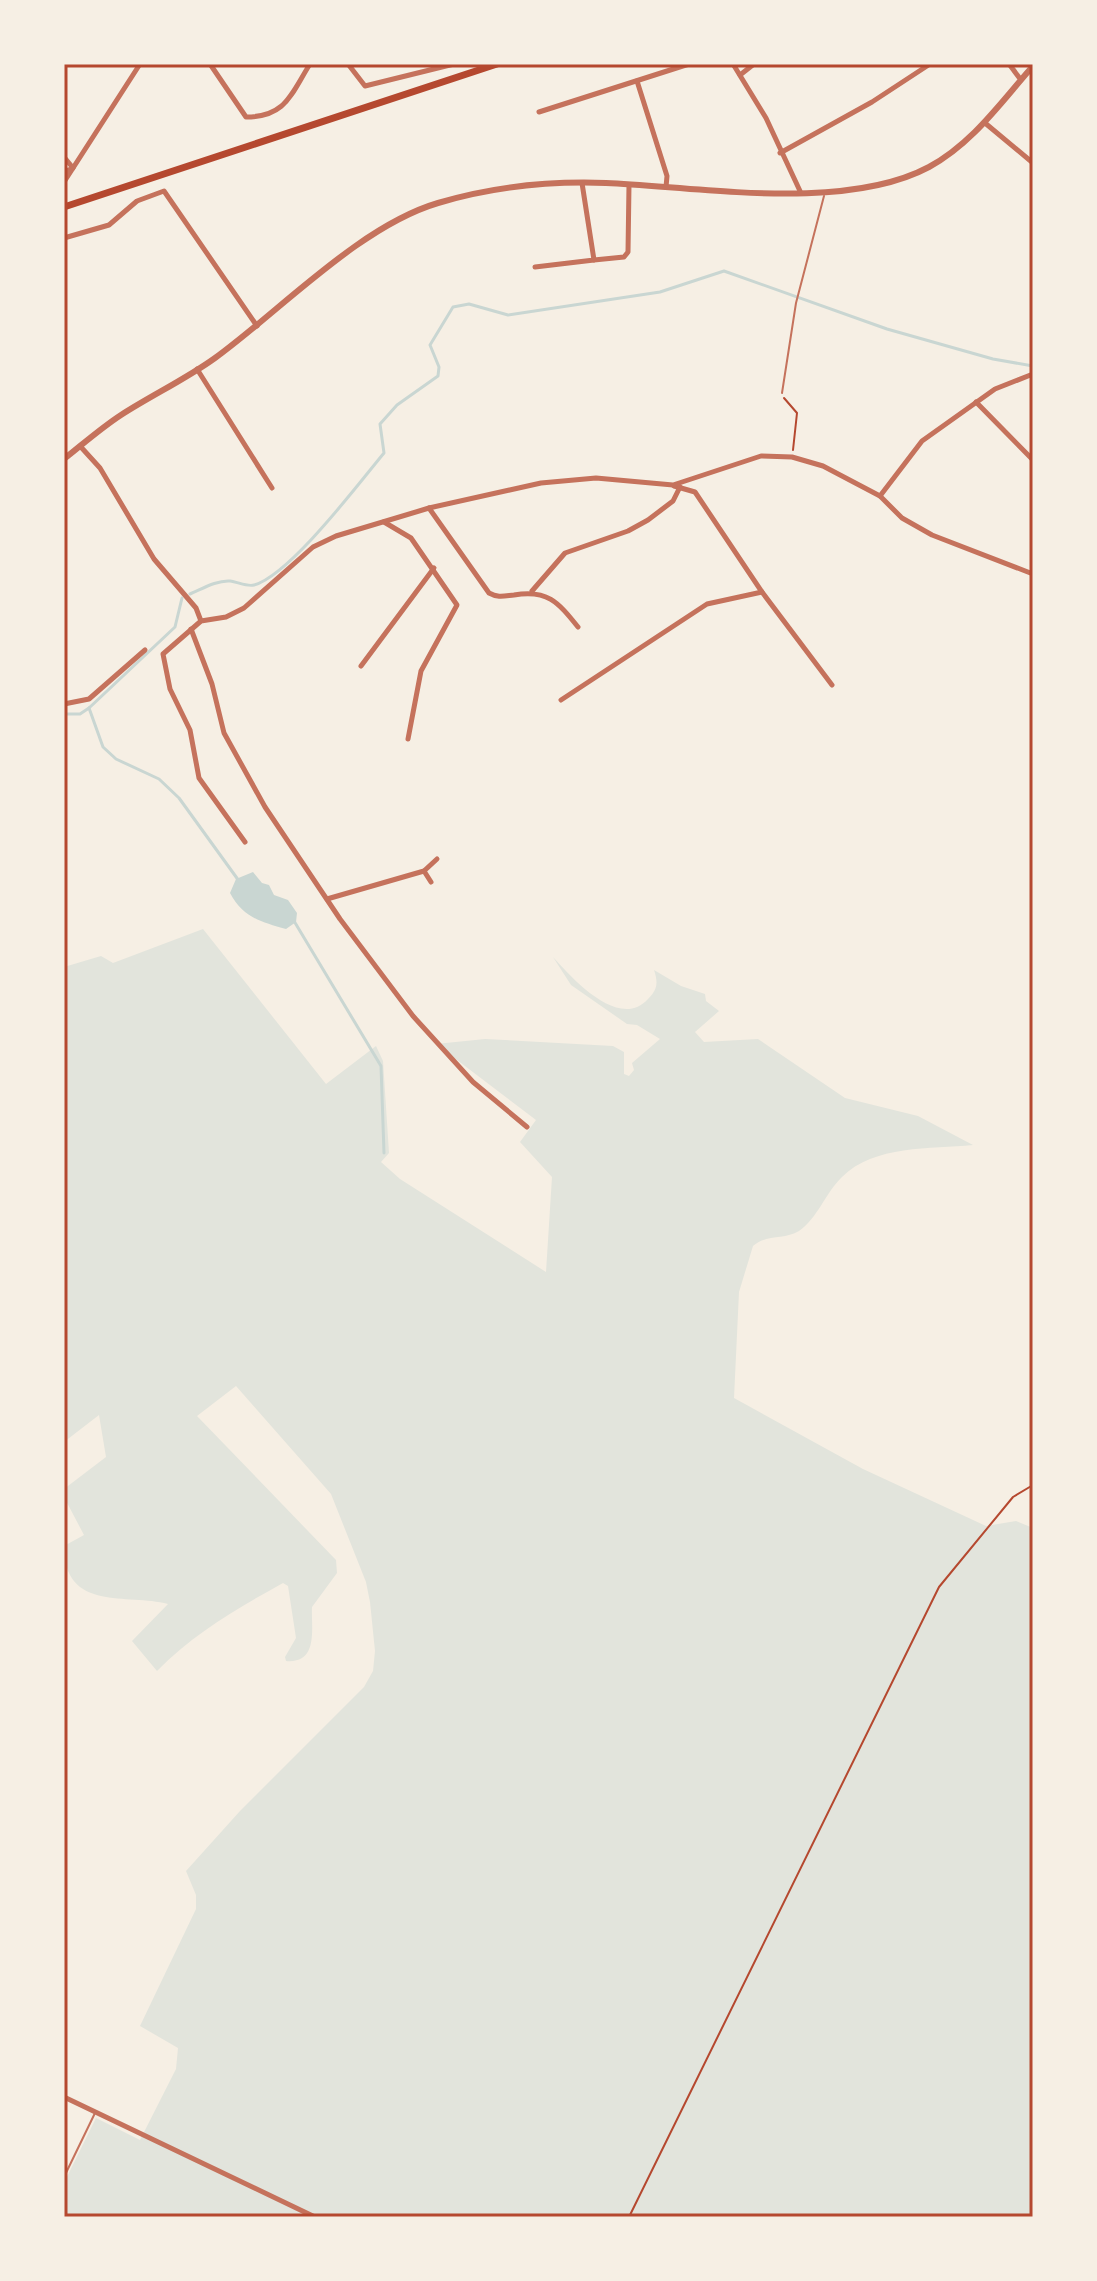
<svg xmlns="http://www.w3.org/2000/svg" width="1097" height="2281" viewBox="0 0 1097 2281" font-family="Signika,sans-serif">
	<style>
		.green { fill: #e2e4dc }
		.water { fill: #c9d6d2 }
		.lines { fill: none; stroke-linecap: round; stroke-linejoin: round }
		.stream { stroke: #c9d6d2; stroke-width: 3 }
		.path { stroke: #b5482f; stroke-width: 2 }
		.service { stroke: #c5725c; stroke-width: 2 }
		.minor { stroke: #c5725c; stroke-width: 5 }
		.tertiary { stroke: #c5725c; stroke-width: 6 }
		.primary { stroke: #b5482f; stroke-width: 7 }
		.neatline { fill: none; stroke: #b5482f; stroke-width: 3 }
	</style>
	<rect width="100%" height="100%" fill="#f6efe4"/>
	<!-- green -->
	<path class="green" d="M203 929 326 1084 376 1046 383 1061 389 1153 381 1162 400 1179 546 1272 552 1177 520 1142 536 1120 436 1044 485 1039 613 1046 624 1052V1074L629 1076 634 1070 632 1063 660 1039 637 1025 627 1024 571 985 553 957C572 978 619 1031 648 999 658 989 658 982 654 970L681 986 705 994 706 1001 719 1011 695 1032 704 1042 758 1039 845 1098 918 1116 973 1145C931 1149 874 1145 842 1177 826 1192 817 1219 799 1231 784 1240 766 1234 753 1246L739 1292 734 1398 863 1469 986 1526 1016 1521 1033 1528V2217H64V2183L96 2118 140 2140 176 2069 178 2048 140 2026 196 1909V1895L186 1871 240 1811 364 1687 373 1671 375 1651 370 1602 366 1582 331 1494 236 1386 197 1416 336 1560 337 1573 312 1607C311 1628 319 1664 286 1661L285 1657 296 1638 288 1586 283 1583C238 1608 194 1633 157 1671L132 1641 168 1604C128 1593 64 1613 64 1546L84 1535 64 1497V1489L106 1457 99 1415 64 1442V967L101 956 113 963Z"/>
	<!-- water -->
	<path class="water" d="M253 872 262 883 269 885 274 895 288 900 297 913 296 922 286 929C260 922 243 917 230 893L236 879Z"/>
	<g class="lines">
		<!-- stream -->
		<g class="stream">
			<path d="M190 594C202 589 217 580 230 581 238 582 247 587 254 585 290 575 359 483 384 453L380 424 397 405 438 376 439 367 430 345 453 307 469 304 508 315 660 292 724 271 887 329 993 359 1033 366"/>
			<polyline points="89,708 103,747 116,759 159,779 179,798 239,881"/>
			<polyline points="64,714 80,714 89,708 175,627 182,598"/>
			<polyline points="294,921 381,1066 384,1153"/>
		</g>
		<!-- path -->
		<g class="path">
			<polyline points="784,398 797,413 793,450"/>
			<polyline points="629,2217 939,1587 1013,1497 1033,1485"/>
		</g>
		<!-- service -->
		<g class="service">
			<polyline points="782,393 796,303 824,196"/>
			<polyline points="64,2177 95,2113"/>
		</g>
		<!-- minor -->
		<g class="minor">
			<path d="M210 64 246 117C286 117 291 94 310 64"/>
			<polyline points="348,64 365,86 454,64"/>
			<polyline points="733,64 766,118 800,191"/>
			<polyline points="1009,64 1021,80"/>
			<polyline points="740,75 754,64"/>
			<polyline points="637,81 667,176 666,187"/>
			<polyline points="539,112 689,64"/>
			<polyline points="985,123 1033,163"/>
			<polyline points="780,153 872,102 930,64"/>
			<polyline points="64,157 73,168 64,172"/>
			<polyline points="64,182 140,64"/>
			<polyline points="64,238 109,225 137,201 164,191 257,326"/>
			<polyline points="594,260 624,257 628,252 629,185"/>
			<polyline points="535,267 594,260 582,183"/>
			<polyline points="197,369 272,488"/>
			<polyline points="976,402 1033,460"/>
			<polyline points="80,446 100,468 154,559 196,608 201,621"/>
			<polyline points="674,486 695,492 762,592 832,685"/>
			<polyline points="880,496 922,441 995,389 1033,374"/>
			<path d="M429 508 489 593C498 598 504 596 514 595 547 589 558 602 578 627"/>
			<polyline points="384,522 411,538 457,605 421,671 408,739"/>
			<polyline points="532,591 565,553 628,531 648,520 673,501 680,487"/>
			<polyline points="191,629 212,684 224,733 265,807 340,919 413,1016 473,1082 527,1127"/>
			<polyline points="361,666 434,568"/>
			<polyline points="561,700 707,604 762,592"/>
			<polyline points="64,704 89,699 145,650"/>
			<polyline points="245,842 199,778 190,730 170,689 163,654 201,621 226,617 244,608 313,547 336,536 429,508 541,483 596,478 673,485 761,456 792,457 823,466 880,496 902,518 932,535 1033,574"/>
			<polyline points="424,871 431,882"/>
			<polyline points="327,899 424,871 437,859"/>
			<polyline points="64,2097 315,2217"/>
		</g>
		<!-- tertiary -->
		<path class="tertiary" d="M64 459C83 444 101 428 121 415 152 395 186 379 215 358 281 310 360 226 438 203 491 187 550 181 606 183 699 187 845 212 929 167 973 143 1001 102 1033 66"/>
		<!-- primary -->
		<polyline class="primary" points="64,207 497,64"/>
	</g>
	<!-- border -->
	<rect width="1097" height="2281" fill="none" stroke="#f6efe4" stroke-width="132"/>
	<rect x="66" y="66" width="965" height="2149" class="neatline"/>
</svg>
